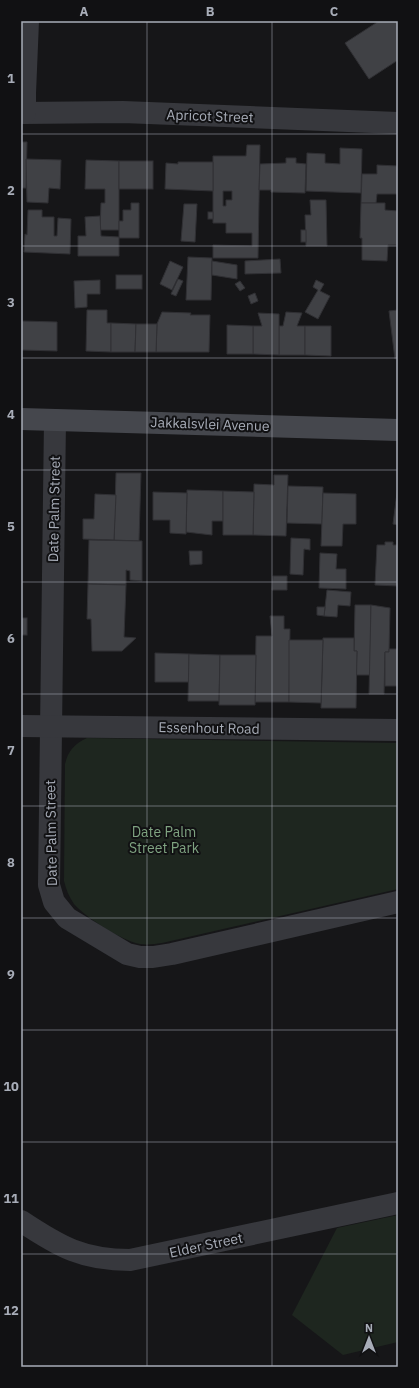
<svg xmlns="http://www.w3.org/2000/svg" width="419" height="1388" viewBox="0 0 419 1388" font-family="'IBM Plex Sans',sans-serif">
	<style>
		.green { fill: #1e261f }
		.building { fill: #404145; stroke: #303034; fill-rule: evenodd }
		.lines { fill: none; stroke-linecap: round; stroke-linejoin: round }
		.street { stroke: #37383d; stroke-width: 22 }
		.secondary { stroke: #45474d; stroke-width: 22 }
		.grid { fill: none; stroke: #a8adb8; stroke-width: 1; stroke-opacity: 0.55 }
		.labels { text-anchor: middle; stroke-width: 4; stroke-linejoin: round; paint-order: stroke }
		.street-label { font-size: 14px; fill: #a8adb8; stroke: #111113 }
		.park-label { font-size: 14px; fill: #7fa381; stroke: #111113 }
		.neatline { fill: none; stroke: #a8adb8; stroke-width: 1.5 }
		.grid-label { font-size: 13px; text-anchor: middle; font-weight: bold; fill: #a8adb8 }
	</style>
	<rect width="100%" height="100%" fill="#161618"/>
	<!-- green -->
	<g class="green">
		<path d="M87 738 398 743V889L162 943C155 944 147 945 140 944 122 941 85 917 74 904 69 897 66 889 64 881L65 764C68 751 74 744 87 738Z"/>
		<polygon points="398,1215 398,1342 343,1355 292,1315 337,1228"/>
	</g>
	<!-- building -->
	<g class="building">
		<polygon points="379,21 398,21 398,60 369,79 345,43"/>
		<polygon points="21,142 27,142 26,188 21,188"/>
		<path d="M247 145H260L258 258H213V245L252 246V233H226V223H213V156H246ZM223 191H232V200H226V206H223Z"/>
		<polygon points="340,148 362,149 361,193 306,191 307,153 325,154 325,163 340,164"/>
		<polygon points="286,158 296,158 296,163 306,164 305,193 271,192 271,190 259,190 260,164 286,163"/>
		<polygon points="26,159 61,160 60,189 49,188 48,203 27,202"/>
		<polygon points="86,160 119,161 119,230 100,230 101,203 105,203 105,189 85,189"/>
		<rect x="119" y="161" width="34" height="28"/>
		<polygon points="178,162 213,162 213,191 165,189 166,163 178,164"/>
		<polygon points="377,165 398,166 398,194 377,194 376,203 361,203 362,174 377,174"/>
		<polygon points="310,200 326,200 327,246 306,246 305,215 311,215"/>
		<polygon points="131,203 139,203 139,238 119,238 119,221 123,221 123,210 131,210"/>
		<polygon points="361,203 385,203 385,210 398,211 398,245 388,245 387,261 362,260 362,238 360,238"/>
		<polygon points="184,204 197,204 195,242 181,241"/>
		<polygon points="28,210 42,210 42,217 54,217 54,236 57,236 58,218 71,219 70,254 24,252 25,234 27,235"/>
		<rect x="208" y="212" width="5" height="7"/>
		<polygon points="100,216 101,236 119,237 119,256 78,256 78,236 86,236 85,217"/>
		<rect x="301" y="230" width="5" height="12"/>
		<polygon points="188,257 212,258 211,300 186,300"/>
		<polygon points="280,259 281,273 245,274 245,261"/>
		<polygon points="170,261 183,267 172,290 160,284"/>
		<polygon points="212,261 237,265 237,279 212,275"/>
		<rect x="116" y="275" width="26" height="14"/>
		<polygon points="178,279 183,281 176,296 171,294"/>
		<polygon points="100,280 100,294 87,294 87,307 75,308 74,281"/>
		<polygon points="316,280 324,284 320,291 330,296 318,319 305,312 318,290 313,287"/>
		<polygon points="240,281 245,288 240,291 235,284"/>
		<polygon points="255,293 258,301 251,304 248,296"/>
		<polygon points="87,310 107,310 107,323 111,323 111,352 86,351"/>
		<polygon points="398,310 398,358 395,359 389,311"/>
		<polygon points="162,312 191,313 190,315 210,315 209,352 156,352 157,324"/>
		<polygon points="286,312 302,313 297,326 305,326 305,355 279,355 279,326 283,326"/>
		<polygon points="258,313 279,314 279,355 253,354 253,326 262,326"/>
		<polygon points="22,321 57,322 57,351 22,350"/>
		<rect x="21" y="323" width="1" height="27"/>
		<polygon points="111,323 136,324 135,352 111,352"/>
		<polygon points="136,324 157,324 156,352 135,352"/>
		<polygon points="227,325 253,326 253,354 227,354"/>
		<polygon points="305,326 331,326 331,356 305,355"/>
		<polygon points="116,473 141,473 139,541 114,540"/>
		<polygon points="274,475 288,475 286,536 253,535 254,484 274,485"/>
		<polygon points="398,485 398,525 393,524"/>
		<polygon points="288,486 323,487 322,524 287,523"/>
		<polygon points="187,490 223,491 223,521 212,521 212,535 186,532"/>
		<polygon points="223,491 254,492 253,535 223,535"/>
		<polygon points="153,492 187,493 186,534 170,533 170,520 153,520"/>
		<polygon points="323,493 356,494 356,524 343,524 342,546 321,546"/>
		<polygon points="95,494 116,495 114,540 83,539 83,519 94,519"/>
		<polygon points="291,538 310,539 310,550 304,549 303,575 290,574"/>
		<polygon points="89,540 142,541 142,581 130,580 130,571 126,570 126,585 88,584"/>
		<polygon points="385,542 393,542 393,545 398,545 398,586 375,585 377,545 385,545"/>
		<polygon points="189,551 202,551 202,564 190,565"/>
		<polygon points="320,553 337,554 336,569 346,569 346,589 319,588"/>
		<polygon points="273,576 287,576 287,590 272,590"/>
		<polygon points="88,584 126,585 124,637 136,638 122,651 92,651 91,619 87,619"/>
		<polygon points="327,590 351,592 350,606 338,605 337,617 324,616"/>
		<polygon points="355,605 371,605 370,675 356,675 357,651 354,651"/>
		<polygon points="371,605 390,608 389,652 385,652 384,694 369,694"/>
		<polygon points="317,607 325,607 324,616 317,615"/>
		<polygon points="270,616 284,616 284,629 290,629 289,702 255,702 256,636 272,636"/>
		<rect x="21" y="618" width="6" height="17"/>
		<polygon points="398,633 398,686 385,686 385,652 389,652 389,649 398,649"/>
		<polygon points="323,638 354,638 354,651 357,651 356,708 321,708"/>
		<polygon points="289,640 323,640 321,703 289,702"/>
		<polygon points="155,653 189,654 189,682 155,682"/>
		<polygon points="189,654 220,655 219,701 188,701"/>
		<polygon points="220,655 256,655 255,705 219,705"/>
	</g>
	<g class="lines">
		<!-- street -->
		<g class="street">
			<polyline points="21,113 123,112 398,123"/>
			<polyline points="25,113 25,93 28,21"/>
			<polyline points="55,420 49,885 54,902 67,918 127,954 140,957 153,957 172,954 398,902"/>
			<polyline points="21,726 398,730"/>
			<path d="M21 1221C60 1247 83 1260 130 1260L398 1203"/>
		</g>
		<!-- secondary -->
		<polyline class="secondary" points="21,419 398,430"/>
	</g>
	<!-- grid -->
	<path class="grid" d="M147 21V1367M272 21V1367M21 134H398M21 246H398M21 358H398M21 470H398M21 582H398M21 694H398M21 806H398M21 918H398M21 1030H398M21 1142H398M21 1254H398"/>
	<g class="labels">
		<!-- street labels -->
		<g class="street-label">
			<text transform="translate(210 116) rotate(2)" y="5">Apricot Street</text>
			<text transform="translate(210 424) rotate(2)" y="5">Jakkalsvlei Avenue</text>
			<text transform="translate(54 509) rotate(-89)" y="5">Date Palm Street</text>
			<text transform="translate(209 728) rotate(1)" y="5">Essenhout Road</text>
			<text transform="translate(51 833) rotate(-91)" y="5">Date Palm Street</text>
			<text transform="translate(206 1245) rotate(-12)" y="5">Elder Street</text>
		</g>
		<!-- park labels -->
		<g class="park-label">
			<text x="164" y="837">Date Palm<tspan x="164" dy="16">Street Park</tspan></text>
		</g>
	</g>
	<!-- border -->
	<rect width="419" height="1388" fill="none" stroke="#111113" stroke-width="44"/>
	<!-- north arrow -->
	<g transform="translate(369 1338)" stroke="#111113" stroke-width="3" paint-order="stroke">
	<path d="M0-3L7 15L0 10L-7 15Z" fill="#a8adb8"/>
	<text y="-6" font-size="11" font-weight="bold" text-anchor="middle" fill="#a8adb8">N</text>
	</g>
	<rect x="22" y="22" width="375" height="1344" class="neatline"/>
	<g class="grid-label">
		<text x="84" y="16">A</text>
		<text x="210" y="16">B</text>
		<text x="334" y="16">C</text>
		<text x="11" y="83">1</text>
		<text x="11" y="195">2</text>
		<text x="11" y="307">3</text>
		<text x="11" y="419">4</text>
		<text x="11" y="531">5</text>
		<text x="11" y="643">6</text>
		<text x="11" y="755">7</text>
		<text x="11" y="867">8</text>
		<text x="11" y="979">9</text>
		<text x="11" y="1091">10</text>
		<text x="11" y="1203">11</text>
		<text x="11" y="1315">12</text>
	</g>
</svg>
